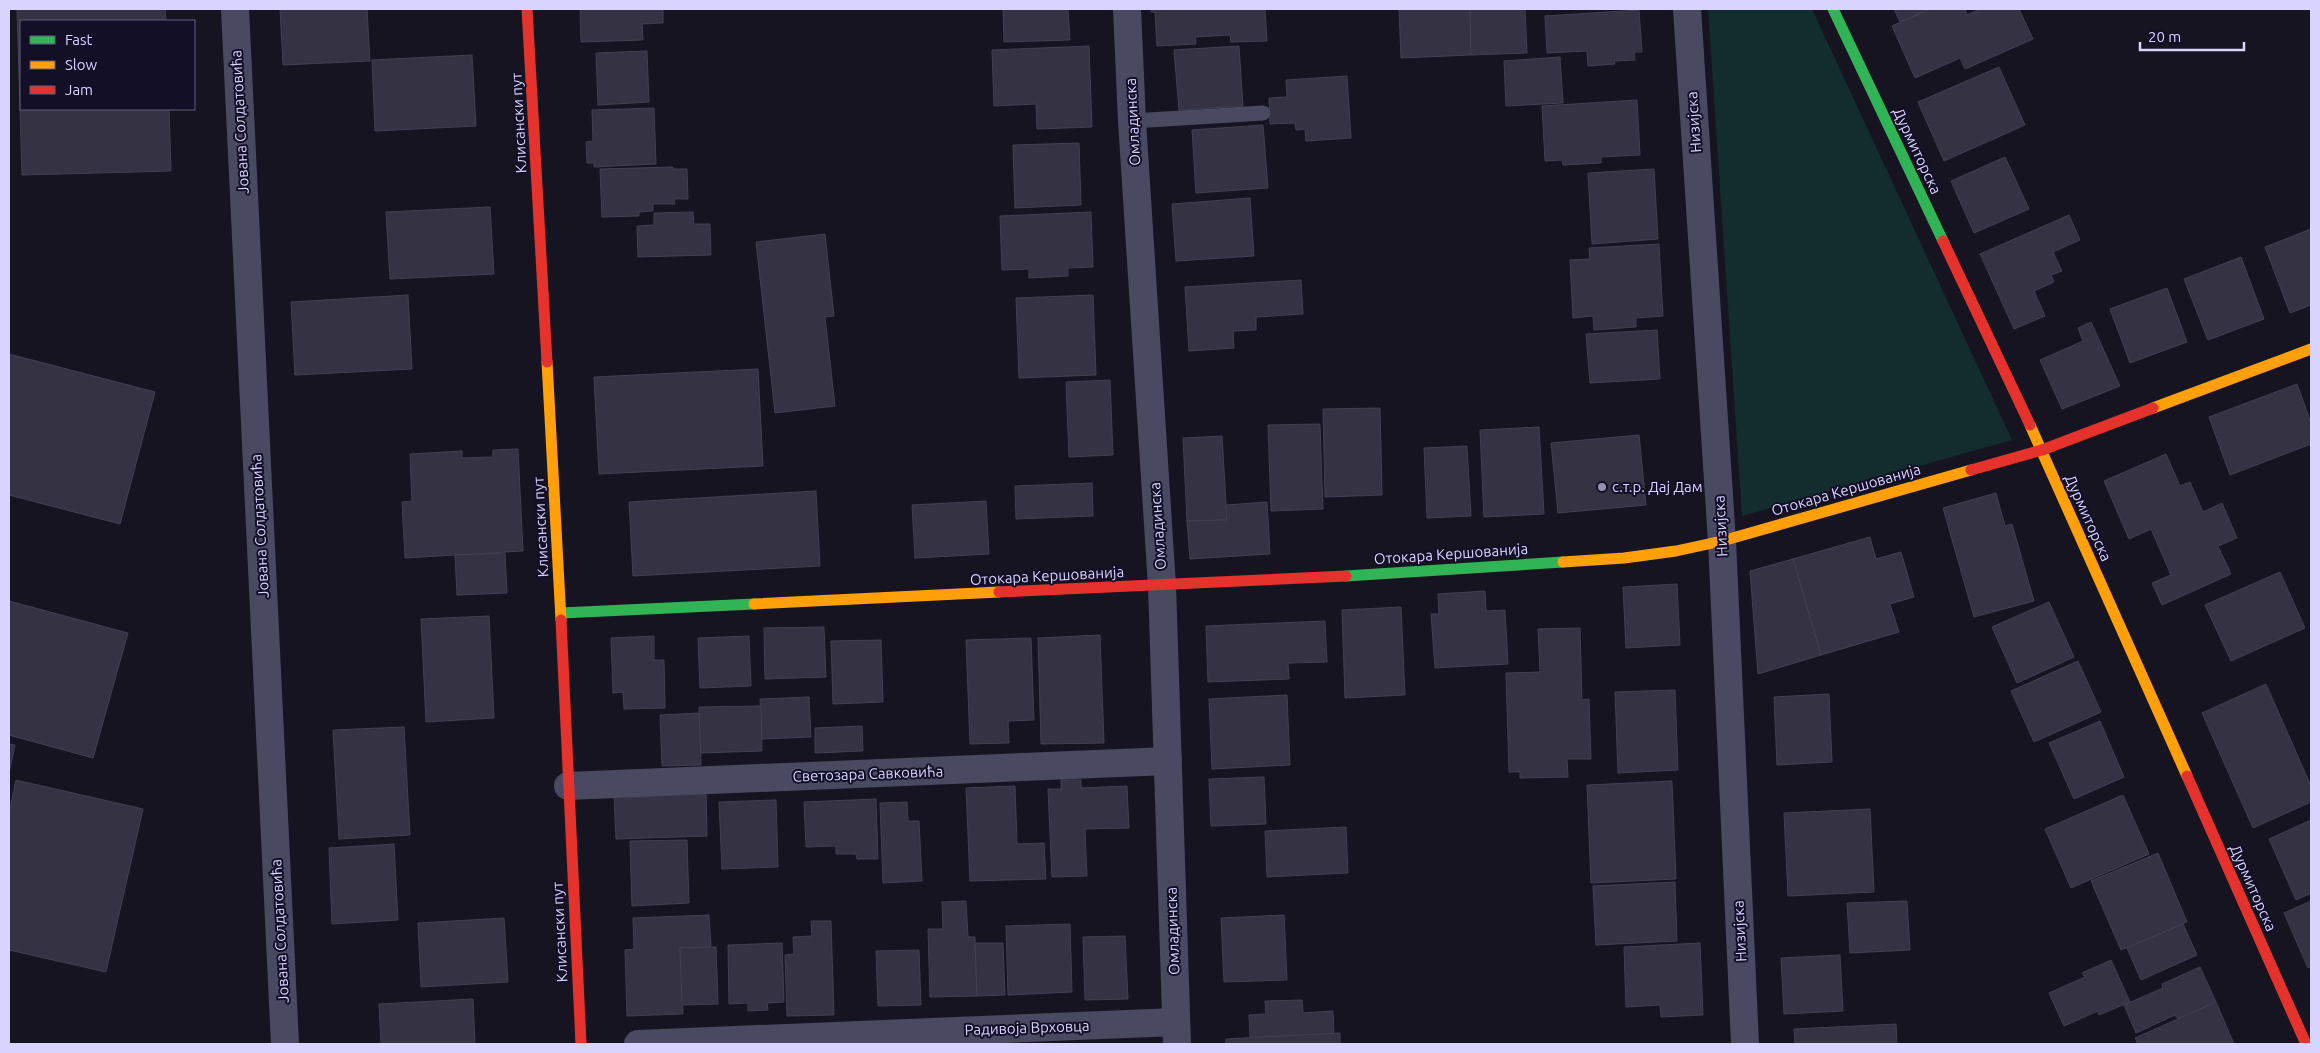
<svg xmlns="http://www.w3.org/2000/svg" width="2320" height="1053" viewBox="0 0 2320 1053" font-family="Ubuntu,sans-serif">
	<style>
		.green { fill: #132c2d }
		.building { fill: #343243; stroke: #433f54 }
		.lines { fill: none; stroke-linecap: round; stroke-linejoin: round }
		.lane { stroke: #4a4962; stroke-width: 15 }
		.street { stroke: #4a4962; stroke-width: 28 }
		.fast { stroke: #30b455; stroke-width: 11 }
		.slow { stroke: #ff9f0a; stroke-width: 11 }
		.jam { stroke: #e5322d; stroke-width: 11 }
		.poi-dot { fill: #9591b1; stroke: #130f26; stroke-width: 2 }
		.labels { text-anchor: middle; stroke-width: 4; stroke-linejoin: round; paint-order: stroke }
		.street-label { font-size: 15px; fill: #d9d4ff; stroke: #130f26 }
		.poi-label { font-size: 15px; fill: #d9d4ff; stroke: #130f26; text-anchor: start }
	</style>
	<rect width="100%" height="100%" fill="#161421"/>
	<!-- green -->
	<polygon class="green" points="1708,9 1812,9 2012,440 1742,516"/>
	<!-- building -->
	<g class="building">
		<polygon points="17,9 165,9 166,21 21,21 21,109 169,109 171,171 22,175"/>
		<polygon points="280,9 367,9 370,61 283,65"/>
		<polygon points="580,9 663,9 663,23 642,24 643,40 581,42"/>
		<polygon points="1003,9 1068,9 1070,40 1004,42"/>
		<polygon points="1151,9 1265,9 1267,41 1231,42 1230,35 1195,37 1196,44 1157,46 1155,12 1151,12"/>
		<polygon points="1399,9 1470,9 1471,55 1401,58"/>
		<polygon points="1470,9 1525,9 1527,53 1471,55"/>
		<polygon points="1894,9 1930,9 1900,22"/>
		<polygon points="1930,9 1965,9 1967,15 1980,9 2019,9 2033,39 1965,69 1960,58 1915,78 1892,26"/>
		<polygon points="1639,10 1642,52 1634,52 1635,60 1614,61 1615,64 1588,66 1587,51 1547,53 1545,16"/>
		<polygon points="1089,46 1092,127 1037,129 1036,104 994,106 992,50"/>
		<polygon points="1239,46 1243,106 1179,110 1174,50"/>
		<polygon points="647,51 649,102 598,105 596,53"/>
		<polygon points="472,55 476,126 375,131 372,60"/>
		<polygon points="1560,57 1563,103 1506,106 1504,61"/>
		<polygon points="1999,67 2025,125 1944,161 1918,102"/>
		<polygon points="1347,76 1351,138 1306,141 1305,129 1296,130 1295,123 1270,124 1269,98 1287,97 1286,80"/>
		<polygon points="1637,100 1640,155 1601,157 1601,163 1563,165 1562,160 1545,161 1542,106"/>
		<polygon points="654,108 656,164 594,167 594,163 587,163 586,142 593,141 592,110"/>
		<polygon points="1263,125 1268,188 1196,193 1192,130"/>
		<polygon points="1079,143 1081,205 1015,208 1013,145"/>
		<polygon points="2005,157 2029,209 1974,233 1951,181"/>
		<polygon points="673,167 673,169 687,169 688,199 674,199 675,204 653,204 653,211 639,212 639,216 602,217 600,169"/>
		<polygon points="1654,169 1658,239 1592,244 1588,173"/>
		<polygon points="1250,198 1254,256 1176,261 1172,204"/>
		<polygon points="490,207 494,274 390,279 386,212"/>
		<polygon points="693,212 694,224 710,224 711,255 638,257 637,226 654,225 654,213"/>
		<polygon points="1091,212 1093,267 1068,268 1068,276 1029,278 1029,269 1002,270 1000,216"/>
		<polygon points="2069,215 2080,240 2053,252 2062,271 2051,275 2054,282 2034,291 2045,316 2014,329 1980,254"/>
		<polygon points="2311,229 2311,305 2290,313 2265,247"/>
		<polygon points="825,234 834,316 825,317 835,406 775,413 756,242"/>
		<polygon points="1659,244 1663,316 1636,318 1636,327 1594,330 1593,316 1573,318 1570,260 1590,259 1589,248"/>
		<polygon points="2241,257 2264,319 2208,340 2184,279"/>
		<polygon points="1301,280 1303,314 1256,317 1256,330 1233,331 1234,348 1189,351 1185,287"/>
		<polygon points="2167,288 2187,342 2130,363 2110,309"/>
		<polygon points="408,295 412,369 295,375 291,302"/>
		<polygon points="1093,295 1096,375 1019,378 1016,298"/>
		<polygon points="2091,322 2120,386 2062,409 2040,360 2083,341 2078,328"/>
		<polygon points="1657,330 1660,379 1590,383 1586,334"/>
		<polygon points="9,354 155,392 120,524 9,495"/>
		<polygon points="758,369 763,466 599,474 594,377"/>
		<polygon points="1110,380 1113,455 1069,457 1066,382"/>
		<polygon points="2297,384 2311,423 2311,444 2230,475 2209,417"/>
		<polygon points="1380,408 1382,495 1325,497 1323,409"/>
		<polygon points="1320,424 1323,509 1271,511 1268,425"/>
		<polygon points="1539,427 1544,514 1484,517 1480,430"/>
		<polygon points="1639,435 1646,505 1558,513 1551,443"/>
		<polygon points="1222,436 1227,520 1187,521 1183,438"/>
		<polygon points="1467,446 1471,516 1427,518 1424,448"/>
		<polygon points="518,449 523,551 405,558 402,502 412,501 410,454 462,451 462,458 493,457 493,450"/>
		<polygon points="2166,454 2180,486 2190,482 2203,512 2222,503 2237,538 2218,546 2231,574 2162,605 2152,583 2171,575 2151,529 2129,539 2104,481"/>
		<polygon points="1092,483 1093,516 1016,519 1015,486"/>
		<polygon points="816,491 820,566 633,576 629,502"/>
		<polygon points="1996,493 2005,526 2012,524 2034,601 1974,617 1943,508"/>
		<polygon points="986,501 989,554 915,558 912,505"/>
		<polygon points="1267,502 1270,554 1190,559 1187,521 1227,520 1226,505"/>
		<polygon points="1870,537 1876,559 1901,552 1914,597 1890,604 1899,632 1821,655 1793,559"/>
		<polygon points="505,553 507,593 457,595 455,555"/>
		<polygon points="1793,559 1821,655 1758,674 1750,571"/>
		<polygon points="2280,572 2305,628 2231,661 2205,605"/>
		<polygon points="1677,584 1680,645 1626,648 1623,587"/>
		<polygon points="1485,591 1486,611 1505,610 1508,664 1435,668 1431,614 1439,614 1438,594"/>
		<polygon points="9,601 128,633 93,758 9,735"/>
		<polygon points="2049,602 2074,657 2017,683 1992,627"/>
		<polygon points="1401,607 1405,695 1345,698 1342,610"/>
		<polygon points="489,616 494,718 426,722 421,619"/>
		<polygon points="1325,621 1327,662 1288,663 1289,679 1208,682 1206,626"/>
		<polygon points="824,627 826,677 765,679 764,628"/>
		<polygon points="1580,628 1582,700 1589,699 1591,759 1567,759 1568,777 1520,778 1520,772 1509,772 1506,673 1540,672 1538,629"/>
		<polygon points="1100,635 1104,743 1041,744 1038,638"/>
		<polygon points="654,636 654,660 664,660 665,708 624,709 623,692 613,693 611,638"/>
		<polygon points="749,636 751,686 700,688 698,638"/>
		<polygon points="1031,638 1034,720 1008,721 1009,743 970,744 966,640"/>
		<polygon points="881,640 883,702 833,704 831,641"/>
		<polygon points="2078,661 2101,712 2034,742 2011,691"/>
		<polygon points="2266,684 2311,786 2311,802 2253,828 2202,713"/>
		<polygon points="1675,690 1678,770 1618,773 1615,692"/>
		<polygon points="1829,694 1832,762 1777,765 1774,697"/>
		<polygon points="1287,695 1290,765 1212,769 1209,699"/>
		<polygon points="809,697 811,737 762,739 760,699"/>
		<polygon points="761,706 762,751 700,753 699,707"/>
		<polygon points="699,713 701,765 662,766 660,715"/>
		<polygon points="2100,721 2124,777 2074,799 2049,743"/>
		<polygon points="862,726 863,751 815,753 815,728"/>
		<polygon points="404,727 410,835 339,839 333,730"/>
		<polygon points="9,744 15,745 9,773"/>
		<polygon points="1264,777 1266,824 1211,826 1209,779"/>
		<polygon points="16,780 143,809 106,972 9,950 9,814"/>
		<polygon points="1061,780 1081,780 1081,788 1127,786 1129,828 1085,829 1087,876 1052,877 1048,789 1061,789"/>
		<polygon points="1672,781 1676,879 1591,883 1587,785"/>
		<polygon points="1015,786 1017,844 1044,843 1046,879 970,881 966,788"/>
		<polygon points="706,790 707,836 616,839 614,794"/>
		<polygon points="2123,795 2149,854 2071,888 2045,829"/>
		<polygon points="876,799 878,859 857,859 856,854 836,854 836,846 806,847 804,802"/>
		<polygon points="776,800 778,867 722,869 719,802"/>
		<polygon points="907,802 908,821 919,821 922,881 883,883 880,803"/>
		<polygon points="1870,809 1874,892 1788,896 1784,813"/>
		<polygon points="2311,820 2311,893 2296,900 2269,839"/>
		<polygon points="1346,827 1348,873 1267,877 1265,831"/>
		<polygon points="687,840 689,903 632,906 630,841"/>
		<polygon points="394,844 398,920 332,924 329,848"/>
		<polygon points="2158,853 2187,922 2121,950 2091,881"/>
		<polygon points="1675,882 1677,941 1596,945 1593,886"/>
		<polygon points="966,901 968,937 975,937 977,996 930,997 928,929 943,929 942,902"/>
		<polygon points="1907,901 1910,950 1850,953 1847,903"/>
		<polygon points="2311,901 2311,967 2308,968 2284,913"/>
		<polygon points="709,915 711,947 680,948 683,1014 627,1016 625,950 634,949 633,918"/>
		<polygon points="1284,915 1287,980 1224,982 1221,918"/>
		<polygon points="504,918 508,982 421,987 418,923"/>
		<polygon points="811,921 831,921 834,1015 787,1016 785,955 794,954 793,937 812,936"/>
		<polygon points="1070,924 1072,992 1008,995 1006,926"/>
		<polygon points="2183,924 2197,955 2141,980 2127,948"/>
		<polygon points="1125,936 1128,999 1085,1000 1083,937"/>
		<polygon points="782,943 784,1002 767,1003 768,1010 748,1011 748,1003 729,1004 728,945"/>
		<polygon points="975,943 1003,943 1005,995 977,996"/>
		<polygon points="1700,943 1703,1015 1661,1017 1660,1005 1626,1007 1624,947"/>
		<polygon points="711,947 716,947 718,1004 682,1005 680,948"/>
		<polygon points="919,950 921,1005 878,1006 876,951"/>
		<polygon points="1840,955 1843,1011 1784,1014 1781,958"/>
		<polygon points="2111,960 2130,1002 2099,1015 2098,1011 2064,1026 2049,993 2085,977 2082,973"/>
		<polygon points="2200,967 2216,1002 2178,1019 2175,1015 2136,1033 2124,1005 2163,988 2162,984"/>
		<polygon points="473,999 475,1044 381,1044 379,1004"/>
		<polygon points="1302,1000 1303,1013 1333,1011 1334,1034 1250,1037 1249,1015 1266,1014 1265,1001"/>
		<polygon points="2216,1002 2234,1044 2138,1044 2135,1038"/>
		<polygon points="1896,1024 1897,1044 1795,1044 1794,1029"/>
		<polygon points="1340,1033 1340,1044 1226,1044 1226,1039"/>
	</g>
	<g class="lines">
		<!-- lane -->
		<polyline class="lane" points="1132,121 1263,113"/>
		<!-- street -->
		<g class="street">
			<polyline points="235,9 285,1044"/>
			<polyline points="1127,9 1132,121 1162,586 1177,1044"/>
			<polyline points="1687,9 1722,541 1745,1044"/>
			<polyline points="568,786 1168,761"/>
			<polyline points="638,1044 1176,1022"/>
		</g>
		<!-- fast -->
		<g class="fast">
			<polyline points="1833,9 1943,241"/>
			<polyline points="1346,576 1563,562"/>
			<polyline points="561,613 754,604"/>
		</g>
		<!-- slow -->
		<g class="slow">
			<polyline points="547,362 561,620"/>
			<polyline points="2153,408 2311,349"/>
			<polyline points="2030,425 2187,776"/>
			<polyline points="1563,562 1624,558 1676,551 1722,541 1971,470"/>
			<polyline points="754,604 999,592"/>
		</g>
		<!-- jam -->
		<g class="jam">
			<polyline points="527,9 547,362"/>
			<polyline points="1943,241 2030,425"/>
			<polyline points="1971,470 2042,450 2153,408"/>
			<polyline points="999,592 1346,576"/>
			<polyline points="561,620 581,1044"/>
			<polyline points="2187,776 2306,1044"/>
		</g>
	</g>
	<!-- markers -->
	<circle class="poi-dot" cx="1602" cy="487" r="5"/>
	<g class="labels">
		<!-- street labels -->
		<g class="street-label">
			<text transform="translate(240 122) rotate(-93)" y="5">Јована Солдатовића</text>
			<text transform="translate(1133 122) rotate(-93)" y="5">Омладинска</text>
			<text transform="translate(1694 122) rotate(-94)" y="5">Низијска</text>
			<text transform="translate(519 123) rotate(-93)" y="5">Клисански пут</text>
			<text transform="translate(1917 151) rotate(65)" y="5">Дурмиторска</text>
			<text transform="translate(1846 490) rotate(-16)" y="5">Отокара Кершованија</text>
			<text transform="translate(2088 518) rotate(66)" y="5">Дурмиторска</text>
			<text transform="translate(260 526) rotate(-93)" y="5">Јована Солдатовића</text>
			<text transform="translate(1158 526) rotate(-94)" y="5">Омладинска</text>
			<text transform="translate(1721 526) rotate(-93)" y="5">Низијска</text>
			<text transform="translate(541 527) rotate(-93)" y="5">Клисански пут</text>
			<text transform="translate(1451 554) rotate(-4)" y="5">Отокара Кершованија</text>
			<text transform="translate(1047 576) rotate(-3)" y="5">Отокара Кершованија</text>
			<text transform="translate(868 774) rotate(-2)" y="5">Светозара Савковића</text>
			<text transform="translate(2253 888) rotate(66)" y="5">Дурмиторска</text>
			<text transform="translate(280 931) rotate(-93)" y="5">Јована Солдатовића</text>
			<text transform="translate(1173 931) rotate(-92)" y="5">Омладинска</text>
			<text transform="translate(1740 931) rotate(-93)" y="5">Низијска</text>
			<text transform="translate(560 932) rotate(-93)" y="5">Клисански пут</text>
			<text transform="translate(1027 1028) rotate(-2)" y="5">Радивоја Врховца</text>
		</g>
		<!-- poi labels -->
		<g class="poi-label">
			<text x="1612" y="492">с.т.р. Дај Дам</text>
		</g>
	</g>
	<!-- border -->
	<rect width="2320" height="1053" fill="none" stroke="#d9d4ff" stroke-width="20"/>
	<!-- legend -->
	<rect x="20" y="20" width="175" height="90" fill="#130f26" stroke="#625e7d"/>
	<rect x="30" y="36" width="25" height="8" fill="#30b455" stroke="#625e7d"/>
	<text x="65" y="45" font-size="15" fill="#d9d4ff">Fast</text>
	<rect x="30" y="61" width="25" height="8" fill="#ff9f0a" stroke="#625e7d"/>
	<text x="65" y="70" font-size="15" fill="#d9d4ff">Slow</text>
	<rect x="30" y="86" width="25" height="8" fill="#e5322d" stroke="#625e7d"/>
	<text x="65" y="95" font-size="15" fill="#d9d4ff">Jam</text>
	<!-- scale -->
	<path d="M2140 42v8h104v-8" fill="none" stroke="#d9d4ff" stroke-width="2.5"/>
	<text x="2148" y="42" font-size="15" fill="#d9d4ff" stroke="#130f26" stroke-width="4" paint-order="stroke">20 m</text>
</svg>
